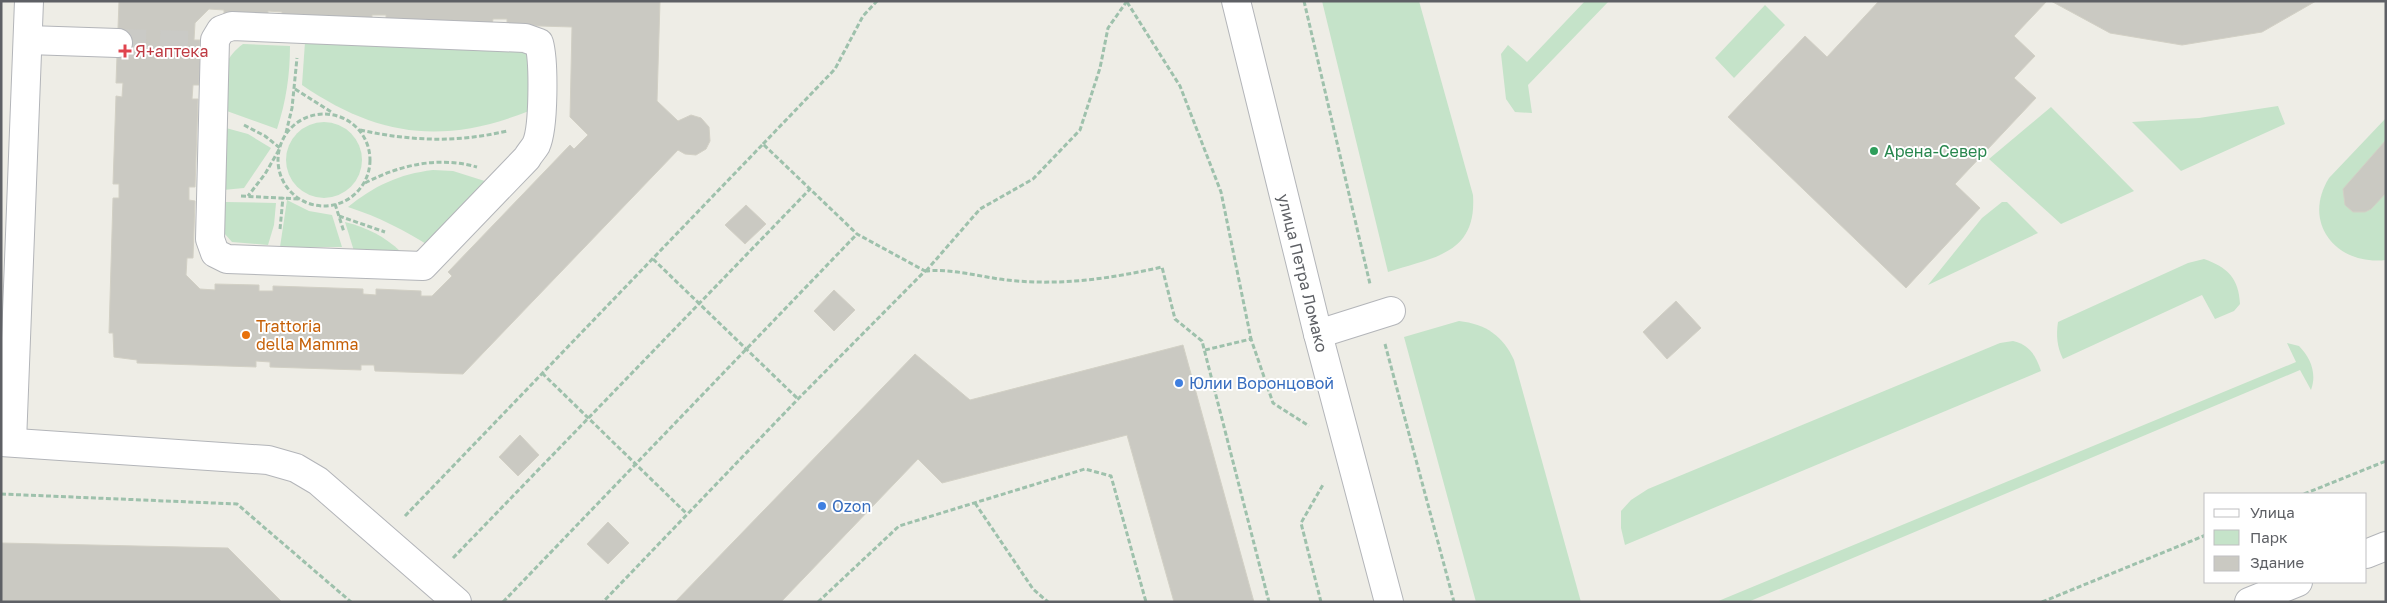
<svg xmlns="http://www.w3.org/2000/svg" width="2387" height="603" viewBox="0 0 2387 603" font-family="'Golos Text',sans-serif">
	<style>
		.green { fill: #c5e3c9 }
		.building { fill: #cac9c2; stroke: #d2d0c5; fill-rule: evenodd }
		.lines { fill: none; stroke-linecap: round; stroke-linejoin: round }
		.minor-tunnel { stroke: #cacac6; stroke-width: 28; stroke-dasharray: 28 14; stroke-linecap: butt }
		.minor-casing { stroke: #b3b5b9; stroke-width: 30 }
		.path { stroke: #9ec1ac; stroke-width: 3; stroke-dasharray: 5 2.5; stroke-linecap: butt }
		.minor { stroke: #fff; stroke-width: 28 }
		.health-dot { fill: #e0444e; stroke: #fff; stroke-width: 2 }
		.leisure-dot { fill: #2e9e5b; stroke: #fff; stroke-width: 2 }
		.food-dot { fill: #e8710a; stroke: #fff; stroke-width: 2 }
		.shop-dot { fill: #3f7fe0; stroke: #fff; stroke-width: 2 }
		.labels { text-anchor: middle; stroke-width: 4; stroke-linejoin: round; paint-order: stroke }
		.health-label { font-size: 16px; fill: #be3a42; stroke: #fff; text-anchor: start }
		.leisure-label { font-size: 16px; fill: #27864d; stroke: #fff; text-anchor: start }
		.street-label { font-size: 16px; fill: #5e6065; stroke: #fff }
		.food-label { font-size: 16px; fill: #c56008; stroke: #fff; text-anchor: start }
		.shop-label { font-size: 16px; fill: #366cbe; stroke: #fff; text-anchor: start }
	</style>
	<rect width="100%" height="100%" fill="#eeede6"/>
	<!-- green -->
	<g class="green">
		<path d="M1322 1H1419L1473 195C1477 255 1433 257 1388 272Z"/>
		<polygon points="1585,1 1609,1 1528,85 1532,113 1515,112 1506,99 1501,54 1508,45 1527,62"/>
		<polygon points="1765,5 1785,25 1734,78 1715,58"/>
		<path d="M305 42 530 51 529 111C443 145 378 137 302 85Z"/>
		<path d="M243 44 290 46C290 75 286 102 277 129L224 110C224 83 218 62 243 44Z"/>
		<polygon points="2278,106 2285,124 2181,171 2132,122 2199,118"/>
		<polygon points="2051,107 2134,191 2061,224 1989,159"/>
		<path d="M2386 118V260C2337 266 2301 223 2329 178Z"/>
		<circle cx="324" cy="160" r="38"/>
		<polygon points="226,128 248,134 271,148 244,188 223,190"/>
		<path d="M433 170 453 171 491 183 431 247C404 230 379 217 348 207 374 186 399 174 433 170Z"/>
		<polygon points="287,200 309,211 332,215 342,247 280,247"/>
		<polygon points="225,202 276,203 274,225 268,245 232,242 224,233"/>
		<polygon points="2002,202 2007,202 2038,233 1928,285 1982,218"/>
		<path d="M345 222C368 228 384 236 401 252L354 251Z"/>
		<path d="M2204 259C2227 267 2239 278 2240 304L2234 311 2215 319 2202 295 2063 359C2057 347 2056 335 2058 322L2188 263Z"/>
		<path d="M1459 321C1486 324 1503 336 1514 360L1581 602H1476L1404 337Z"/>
		<path d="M2013 341C2030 345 2036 356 2041 371L1625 545 1621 528V511L1631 500 1648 489 2000 343Z"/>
		<path d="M2287 343 2299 346C2311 358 2317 374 2311 390L2300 370 1748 602H1716L2296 362Z"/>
	</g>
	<!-- building -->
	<g class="building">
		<path d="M119 1H660L657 101 678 121 691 115 701 118 709 127 710 141 706 149 696 155 685 154 678 150 463 374 375 371 374 365H361V370L270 367V362L256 361V367L137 363V360L114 357 113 333H109L113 198H119V184H113L116 96 122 97 123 83H116ZM209 9 224 10V16L268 17V11L282 12V18L372 21V15H386V21L492 25 493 19H507V25L572 27 570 117 588 135 574 149 570 145 448 272 452 276 432 296H421V291L376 289V295L363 294V289L273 286V291H259V285L215 284V290L200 289 186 275 187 258H193L195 201 189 200V187H195L198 99H192L193 85H199L200 40H194L195 23Z"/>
		<polygon points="1879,1 2047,1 2014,36 2035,56 2014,78 2036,98 1955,184 1980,208 1906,288 1728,117 1805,36 1827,57"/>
		<polygon points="2051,1 2316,1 2262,32 2182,45 2110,33"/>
		<polygon points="2386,140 2386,193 2371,209 2365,212 2353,212 2345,205 2343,189"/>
		<polygon points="746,205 766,224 745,244 725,225"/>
		<polygon points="834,290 855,310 834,331 814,311"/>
		<polygon points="1676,301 1701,328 1667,359 1643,332"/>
		<polygon points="1183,345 1254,602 1174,602 1127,435 942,483 918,459 781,602 675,602 915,354 970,400"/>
		<polygon points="520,435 539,455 518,476 499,457"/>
		<polygon points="608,522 629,543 608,564 587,544"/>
		<polygon points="1,543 228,548 282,602 1,602"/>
	</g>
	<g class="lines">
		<!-- minor-tunnel -->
		<polyline class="minor-tunnel" points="118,43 200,45"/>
		<defs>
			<g id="minor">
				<polyline points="1236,1 1318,334 1389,602"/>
				<path d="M232 26 525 38 539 43C544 61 544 128 536 145 533 150 529 154 527 158L423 266 227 259 215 253 210 239 215 40 221 30Z"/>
				<polyline points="28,40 118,43"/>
				<polyline points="1318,334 1391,311"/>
				<polyline points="1,442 268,460 296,468 318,481 457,602"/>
				<polyline points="12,442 29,1"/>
				<polyline points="2366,554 2386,546"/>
				<polyline points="2249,602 2298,582"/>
			</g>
		</defs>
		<!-- minor casing -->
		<use href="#minor" class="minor-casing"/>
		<!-- path -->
		<g class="path">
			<polyline points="1304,1 1370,284"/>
			<polyline points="1127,2 1180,86 1221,192 1251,339"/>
			<polyline points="295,89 333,113"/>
			<circle cx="324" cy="160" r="46"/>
			<polyline points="244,125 265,136 280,148 265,174 248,196"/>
			<path d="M360 130C410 141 456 143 507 131"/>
			<polyline points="286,133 292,108 297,58"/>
			<polyline points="763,144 835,69 863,16 877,1"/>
			<path d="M365 183C400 165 438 156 477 167"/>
			<polyline points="241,196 299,199"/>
			<polyline points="335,204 344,232"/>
			<polyline points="339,216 385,232"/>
			<polyline points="280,229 283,197"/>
			<polyline points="653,259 798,399"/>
			<path d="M925 271C956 268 986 279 1017 281 1066 285 1114 278 1162 267L1175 319 1202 341 1269 602"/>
			<polyline points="926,271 980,209 1033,179 1080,130 1100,68 1108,28 1127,1"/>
			<polyline points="1385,344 1454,602"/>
			<polyline points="1205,350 1251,339 1273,403 1309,426"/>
			<polyline points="542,373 687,514"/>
			<polyline points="1,494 237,504 351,602"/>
			<polyline points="2304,494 2386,461"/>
			<polyline points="975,503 1033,589 1048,602"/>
			<polyline points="405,516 763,144 857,234 925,271 798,399 603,602"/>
			<polyline points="453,558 810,189"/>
			<polyline points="503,602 857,234"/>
			<polyline points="818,602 899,526 1085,469 1111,476 1146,602"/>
			<polyline points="1321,602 1301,523 1324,483"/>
			<polyline points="2042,602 2206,535"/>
		</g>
		<!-- minor -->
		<use href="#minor" class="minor"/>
	</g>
	<!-- markers -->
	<path class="health-dot" d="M122.5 43.5h5v5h5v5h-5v5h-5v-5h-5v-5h5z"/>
	<circle class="leisure-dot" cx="1874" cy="151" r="5"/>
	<circle class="food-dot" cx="246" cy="335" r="5"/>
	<g class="shop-dot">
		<circle cx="1179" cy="383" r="5"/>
		<circle cx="822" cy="506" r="5"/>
	</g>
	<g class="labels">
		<!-- health labels -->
		<g class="health-label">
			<text x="135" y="57">Я+аптека</text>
		</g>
		<!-- leisure labels -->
		<g class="leisure-label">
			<text x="1884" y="157">Арена-Север</text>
		</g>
		<!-- street labels -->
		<g class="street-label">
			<text transform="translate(1303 273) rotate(76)" y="6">улица Петра Ломако</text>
		</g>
		<!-- food labels -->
		<g class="food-label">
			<text x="256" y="332">Trattoria<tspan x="256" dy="18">della Mamma</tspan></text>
		</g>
		<!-- shop labels -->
		<g class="shop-label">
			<text x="1189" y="389">Юлии Воронцовой</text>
			<text x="832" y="512">Ozon</text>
		</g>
	</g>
	<!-- border -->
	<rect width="2387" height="603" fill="none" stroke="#5e6065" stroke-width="5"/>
	<!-- legend -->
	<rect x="2204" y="493" width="162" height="90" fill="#ffffff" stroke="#bfbfc1"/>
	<rect x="2214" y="509" width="25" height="8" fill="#ffffff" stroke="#bfbfc1"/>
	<text x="2250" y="518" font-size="15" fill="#5e6065">Улица</text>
	<rect x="2214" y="530" width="25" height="15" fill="#c5e3c9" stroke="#bfbfc1"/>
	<text x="2250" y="543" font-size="15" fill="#5e6065">Парк</text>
	<rect x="2214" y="556" width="25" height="15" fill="#cac9c2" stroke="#bfbfc1"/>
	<text x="2250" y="568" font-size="15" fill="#5e6065">Здание</text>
</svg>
